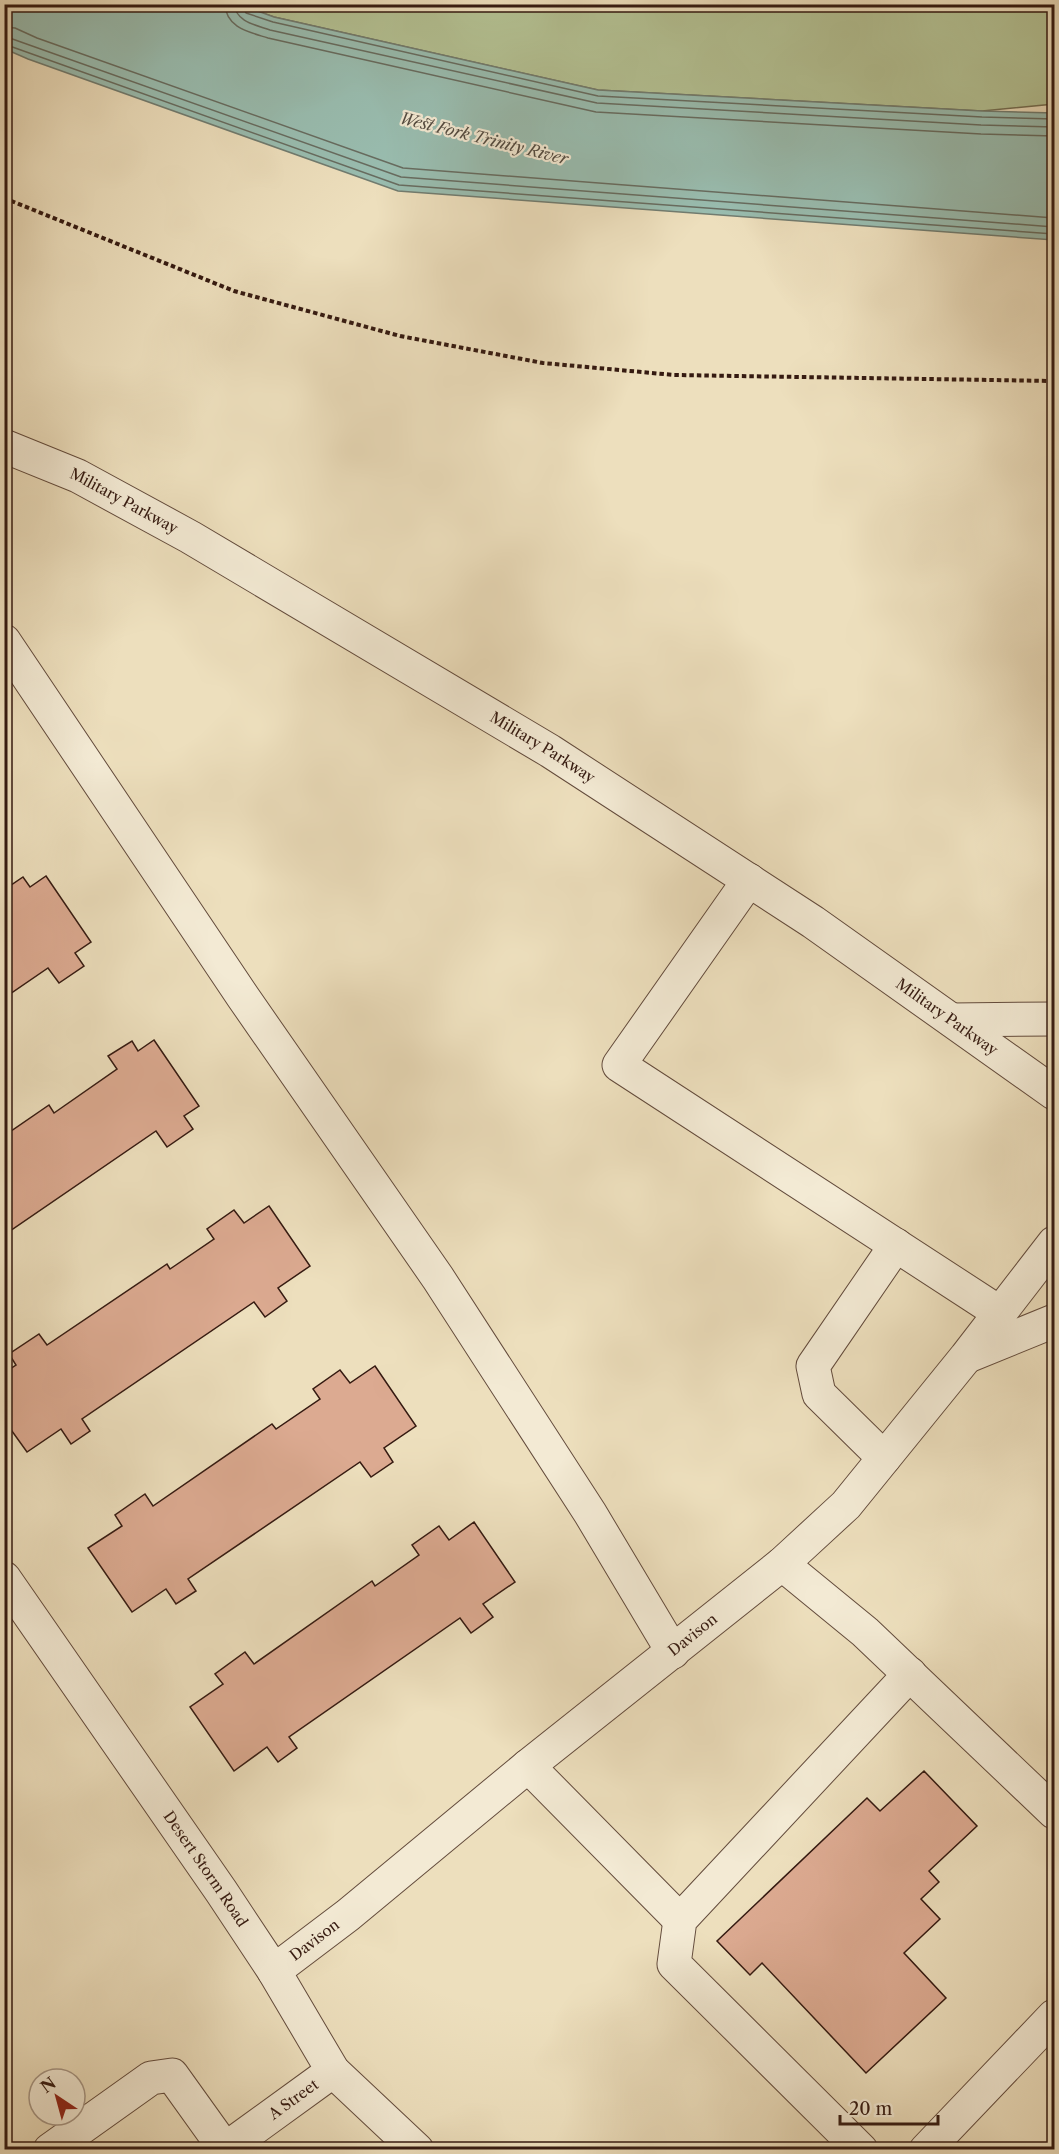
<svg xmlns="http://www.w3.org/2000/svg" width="1059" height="2154" viewBox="0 0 1059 2154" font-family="'Libre Caslon Text',serif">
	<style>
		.green { fill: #b4c294; stroke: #746e52; stroke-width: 1.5 }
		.water { fill: #99bdb0; stroke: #717c70; stroke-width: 1.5 }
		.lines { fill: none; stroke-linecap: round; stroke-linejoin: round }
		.shore { stroke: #676c60; stroke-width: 1.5 }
		.building { fill: #dcaa91; stroke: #351a11; stroke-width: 1.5 }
		.minor-casing { stroke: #634b3c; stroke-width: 35 }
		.path { stroke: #351a11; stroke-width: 4; stroke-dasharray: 4.5 3; stroke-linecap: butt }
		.minor { stroke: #f3ead4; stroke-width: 33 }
		.labels { text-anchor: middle; stroke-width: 4.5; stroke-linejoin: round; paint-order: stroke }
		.street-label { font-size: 15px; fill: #351a11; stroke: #f3ead4 }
		.water-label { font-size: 16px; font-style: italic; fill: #534b41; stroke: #f3ead4 }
	</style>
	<rect width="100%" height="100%" fill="#eddfbd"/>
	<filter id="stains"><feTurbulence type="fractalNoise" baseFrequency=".00333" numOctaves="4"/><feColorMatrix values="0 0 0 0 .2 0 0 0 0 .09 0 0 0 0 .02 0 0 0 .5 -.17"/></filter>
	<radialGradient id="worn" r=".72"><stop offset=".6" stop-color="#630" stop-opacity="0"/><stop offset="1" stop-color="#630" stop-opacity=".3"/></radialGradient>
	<!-- green -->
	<polygon class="green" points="241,5 1054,5 1054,104 982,111 598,90 274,17"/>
	<!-- water -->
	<polygon class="water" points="5,4 241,5 274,17 598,90 982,111 1054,113 1054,240 398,191 28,59 5,49"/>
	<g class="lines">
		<!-- shore -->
		<g class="shore">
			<path d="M225 4C226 28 249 32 268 38L596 112 981 134 1054 136"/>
			<path d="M234 4C236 22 256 25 270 30L597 103 981 125 1054 127"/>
			<polyline points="242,4 246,13 273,22 598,96 982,117 1054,119"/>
			<polyline points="4,27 15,28 37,38 403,168 1054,218"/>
			<polyline points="4,36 401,177 1054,227"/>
			<polyline points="4,44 399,185 1054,234"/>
		</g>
	</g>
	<!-- building -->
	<g class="building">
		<polygon points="46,876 91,942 75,953 84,966 59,983 48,968 4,998 4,909 9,906 4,900 4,890 23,877 30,887"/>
		<polygon points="154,1040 199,1106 184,1116 193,1129 167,1147 156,1131 4,1235 4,1136 49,1105 54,1113 117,1069 108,1056 132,1041 138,1051"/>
		<polygon points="269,1206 310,1266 278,1288 287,1301 265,1317 254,1302 82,1419 90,1431 71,1444 61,1429 27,1452 4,1420 4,1373 16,1365 9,1354 39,1334 47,1345 167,1264 170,1269 214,1239 207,1229 234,1210 244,1223"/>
		<polygon points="375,1366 416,1426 384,1448 393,1462 371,1477 360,1462 188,1579 196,1591 176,1604 166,1589 132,1612 88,1548 122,1526 115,1515 145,1494 153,1506 272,1424 276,1429 320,1399 313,1389 340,1370 350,1383"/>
		<polygon points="474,1522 515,1582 483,1604 493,1617 471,1633 460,1618 289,1737 297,1748 278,1762 267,1747 234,1771 190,1707 223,1684 215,1674 245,1652 254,1664 372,1581 375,1586 419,1555 412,1545 439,1526 449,1540"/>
		<polygon points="924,1771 977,1826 929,1871 939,1882 921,1899 940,1919 904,1953 946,1998 866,2073 762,1963 750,1975 717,1941 867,1798 880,1811"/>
	</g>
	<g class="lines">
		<defs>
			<g id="minor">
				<path id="s1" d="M4 446 78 476 190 537 550 751 813 922 1054 1093"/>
				<polyline points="4,641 243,997 438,1278 590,1513 673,1652"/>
				<polyline points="749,880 619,1065 1000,1313"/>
				<polyline points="952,1020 1054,1019"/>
				<polyline points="968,1356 1054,1321"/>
				<polyline points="884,1458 819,1394 813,1366 896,1245"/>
				<polyline points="782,1564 865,1632 1054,1812"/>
				<path id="s2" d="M4 1578 221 1891 274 1971 333 2071 417 2150"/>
				<polyline points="528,1766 680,1920"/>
				<path id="s3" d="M274 1971 348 1915 528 1766 782 1564 846 1505 966 1357 1054 1243"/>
				<polyline points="50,2150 151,2078 172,2075 225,2149"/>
				<path id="s4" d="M224 2150 333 2071"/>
				<polyline points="861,2150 674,1964 680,1920 910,1674"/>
				<polyline points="926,2150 1054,2016"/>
			</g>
		</defs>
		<!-- minor casing -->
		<use href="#minor" class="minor-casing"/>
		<!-- path -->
		<polyline class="path" points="4,198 234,291 400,336 543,363 674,375 1054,381"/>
		<!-- minor -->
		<use href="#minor" class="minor"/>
	</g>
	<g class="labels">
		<!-- street labels -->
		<g class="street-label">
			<text dy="5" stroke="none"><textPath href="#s1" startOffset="132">Military Parkway</textPath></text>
			<text dy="5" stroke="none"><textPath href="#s1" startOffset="618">Military Parkway</textPath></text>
			<text dy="5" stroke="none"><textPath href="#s1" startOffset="1104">Military Parkway</textPath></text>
			<text dy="5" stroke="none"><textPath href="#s3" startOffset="537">Davison</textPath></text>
			<text dy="5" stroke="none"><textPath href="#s2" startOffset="354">Desert Storm Road</textPath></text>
			<text dy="5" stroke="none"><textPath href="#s3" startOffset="51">Davison</textPath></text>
			<text dy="5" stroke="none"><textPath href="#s4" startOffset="86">A Street</textPath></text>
		</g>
		<!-- water labels -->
		<g class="water-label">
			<text transform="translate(484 138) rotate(14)" y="6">West Fork Trinity River</text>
		</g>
	</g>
	<!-- margin -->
	<rect width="1059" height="2154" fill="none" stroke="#eddfbd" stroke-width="24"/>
	<rect x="6" y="6" width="1047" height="2142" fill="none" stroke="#351a11" stroke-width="3"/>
	<rect x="12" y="12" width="1035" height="2130" fill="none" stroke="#351a11" stroke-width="1.5"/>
	<!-- north arrow -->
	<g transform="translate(57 2097) rotate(324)"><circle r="28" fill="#f3ead4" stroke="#a79786" stroke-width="1.5"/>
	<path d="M0-4.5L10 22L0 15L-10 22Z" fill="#8f2418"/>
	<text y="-9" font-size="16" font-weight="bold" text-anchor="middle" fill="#351a11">N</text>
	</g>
	<!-- scale -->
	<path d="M840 2115v9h98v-9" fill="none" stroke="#351a11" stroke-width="3"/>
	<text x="849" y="2115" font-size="18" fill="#351a11" stroke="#f3ead4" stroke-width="4.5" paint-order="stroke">20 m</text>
	<rect width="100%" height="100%" filter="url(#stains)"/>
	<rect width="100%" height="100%" fill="url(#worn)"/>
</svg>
